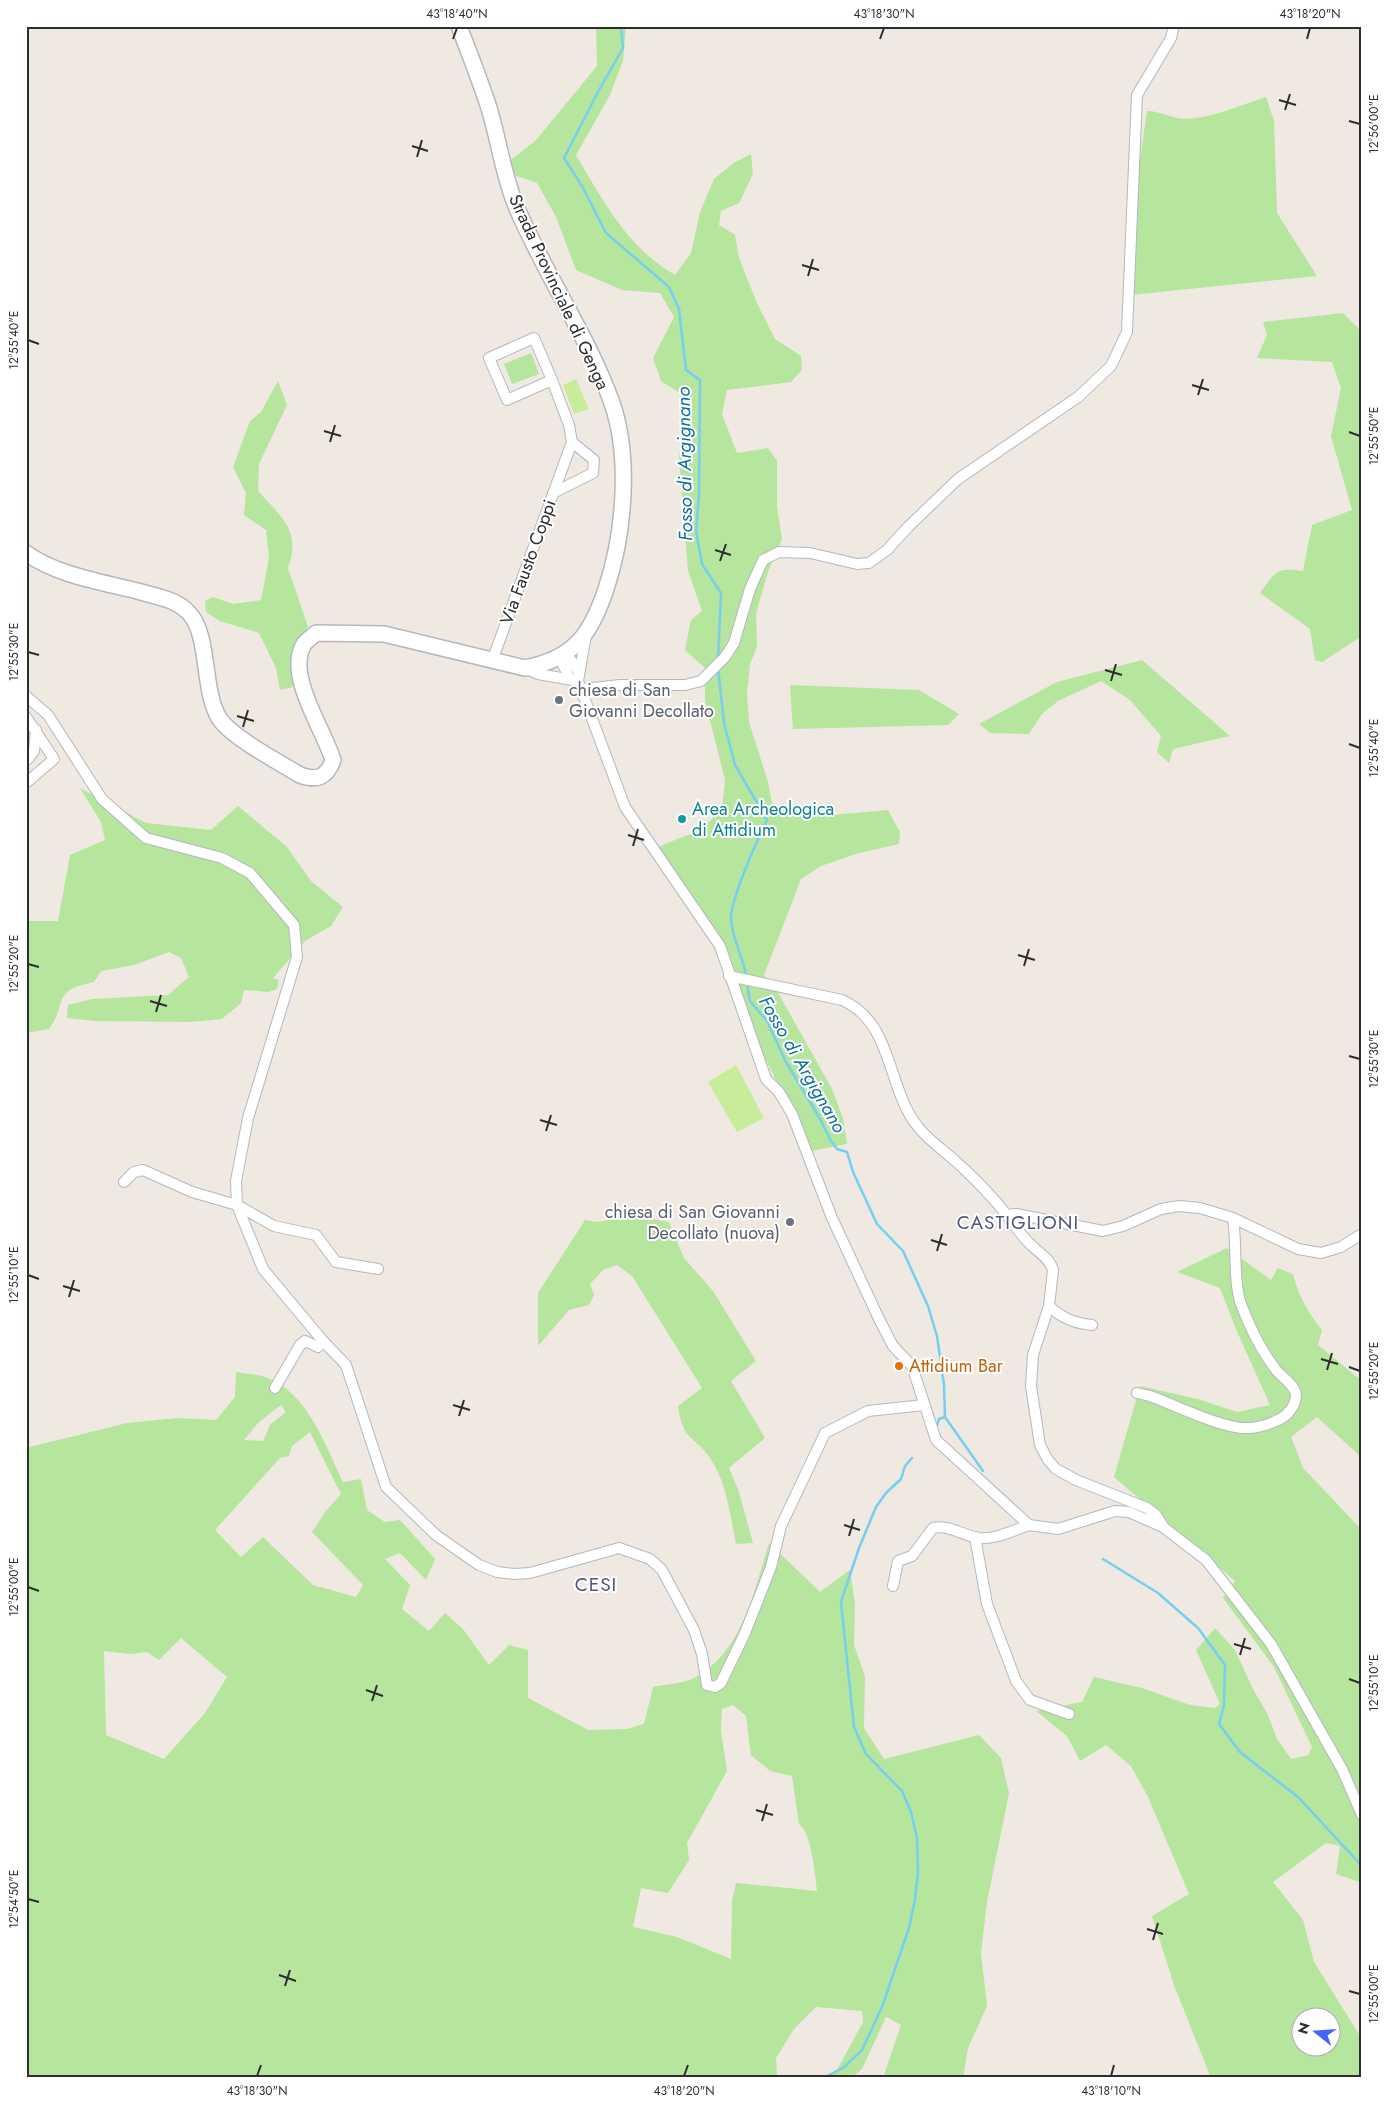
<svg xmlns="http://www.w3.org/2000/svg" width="1388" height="2104" viewBox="0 0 1388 2104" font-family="Jost,sans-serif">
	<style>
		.green { fill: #b6e59e; fill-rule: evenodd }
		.pitch { fill: #c9ec9a }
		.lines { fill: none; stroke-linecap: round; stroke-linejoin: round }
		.stream { stroke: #75cff0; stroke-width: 2.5 }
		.minor-casing { stroke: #b4b7c1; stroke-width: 12 }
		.secondary-casing { stroke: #b4b7c1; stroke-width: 18 }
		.minor { stroke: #fff; stroke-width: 10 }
		.secondary { stroke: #fff; stroke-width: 15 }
		.ticks { fill: none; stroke: #2e2e2e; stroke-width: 2 }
		.worship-dot { fill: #6b7280; stroke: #fff; stroke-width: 2 }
		.culture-dot { fill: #0f9aa8; stroke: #fff; stroke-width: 2 }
		.food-dot { fill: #e8710a; stroke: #fff; stroke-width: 2 }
		.labels { text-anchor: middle; stroke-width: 4; stroke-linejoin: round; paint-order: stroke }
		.street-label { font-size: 18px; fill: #2e2e2e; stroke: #fff }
		.worship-label { font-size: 18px; fill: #5b616d; stroke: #fff; text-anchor: start }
		.culture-label { font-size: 18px; fill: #0d838f; stroke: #fff; text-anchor: start }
		.food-label { font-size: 18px; fill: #c56008; stroke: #fff; text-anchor: start }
		.water-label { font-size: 19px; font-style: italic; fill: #0d6fa3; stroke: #fff }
		.neighbourhood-label { font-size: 19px; letter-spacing: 1px; fill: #4d5680; stroke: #fff }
		.neatline { fill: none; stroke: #2e2e2e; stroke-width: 2 }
		.ticks-label { font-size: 12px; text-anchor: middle; fill: #2e2e2e }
	</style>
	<rect width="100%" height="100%" fill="#efe9e1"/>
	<!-- green -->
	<g class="green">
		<path d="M596 26H626L623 61 610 95 576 155C604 202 627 247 675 275L691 253 700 212 714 179 735 162 751 154 753 174 739 203 721 211 719 225 735 235 739 258 757 303 775 339 801 356 802 370 791 382 727 390 722 414 737 453 768 448 777 461V507L782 539 768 572 756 613 757 647 750 664 747 693 749 722 768 782 773 809 832 815 888 810 900 832 899 844 859 853 821 866 801 879 764 975 776 989 832 1089 843 1118 847 1144 811 1151 756 1040 716 947 649 850 701 830 722 809 725 780 705 701V668L685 650 691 620 702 611 688 571 679 459 686 408 683 395 661 381 653 358 674 317 660 293 622 290 576 270 556 217 537 183 514 175 511 160 536 140 597 66Z"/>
		<path d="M1266 97 1274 121 1277 213 1317 276 1130 295 1134 202 1147 111C1160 111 1173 119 1186 119 1213 118 1240 105 1266 97Z"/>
		<path d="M1343 313 1362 332V636L1322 662 1315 660 1310 629 1260 593C1275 572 1277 567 1303 571L1312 525 1352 510 1331 436 1341 388 1332 362 1257 358 1267 335 1263 322Z"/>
		<polygon points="531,353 539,374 512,384 504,364"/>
		<path d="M278 381 287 405 259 464 258 491C281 516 302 532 288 568L308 627C290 648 292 661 293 687L280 690 276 668 259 633 220 621 206 612 205 601 213 597 233 604 261 600 269 558 266 530 244 515 246 493 233 467 250 421 261 412Z"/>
		<polygon points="1142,660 1230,736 1173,749 1169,763 1157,752 1161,736 1130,700 1101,681 1058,701 1042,714 1029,734 990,733 979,724 1057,682"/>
		<polygon points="790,685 919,690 959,714 948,725 793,729"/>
		<path d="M80 788 146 823 211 830 238 806 287 847 311 881 343 907 331 926 305 941 273 978 279 980 277 989 268 992 244 990 241 1003 222 1019 190 1022 96 1021 67 1018 68 1005 92 999 168 995 189 977 181 958 169 952 134 965 101 971 94 982C50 991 69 1001 49 1029L26 1033V921H58L70 855 105 840 101 822Z"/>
		<path d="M633 1216 669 1222 684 1258 713 1291 756 1361 731 1381 765 1438 729 1468 738 1489 753 1543 736 1544C730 1515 727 1483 710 1458 694 1434 683 1443 678 1406L702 1388 632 1276 617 1265 603 1270 590 1284 594 1295 589 1305 569 1310 538 1346V1293L585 1220 597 1222Z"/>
		<path d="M1227 1248 1271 1280 1278 1268 1293 1274C1298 1295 1308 1313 1322 1330L1318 1345 1362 1381V1458L1317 1417 1291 1437 1303 1468 1362 1530 1360 1882 1336 1874 1340 1846 1326 1843 1273 1882 1303 1920 1314 1962 1362 2039V2078H1211L1174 1985 1152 1916 1189 1894 1148 1797 1131 1766 1106 1745 1080 1761 1067 1736 1036 1711 1082 1702 1094 1677 1142 1688 1190 1705 1215 1708 1220 1704 1196 1650 1215 1628 1235 1650 1253 1689 1268 1715 1277 1739 1291 1759 1308 1755 1312 1747 1274 1667 1223 1598 1235 1581 1114 1477 1140 1386 1198 1399 1237 1412 1270 1405 1235 1327 1220 1288 1177 1272ZM1300 2016H1330V2046H1300Z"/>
		<path d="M236 1372C246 1374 260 1374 270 1379 309 1396 326 1447 343 1482L361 1479 367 1510 385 1522 400 1520 435 1559 426 1580 400 1553 385 1559 410 1585 402 1609 429 1631 445 1613 463 1629 489 1665 509 1645 528 1650V1698L588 1730 627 1729 644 1724 653 1687C665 1684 683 1684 694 1678 743 1652 754 1590 769 1543L820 1592 850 1570 855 1604 854 1645 865 1676 864 1728 884 1759 979 1735 1001 1758 1009 1793 987 1902 981 1953 987 2006 968 2048 963 2078H883L901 2025 886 2017 862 2069 851 2078H827L838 2068 863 2022 862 2011 816 2007 794 2029 776 2058 777 2078H26V1448L127 1423 178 1418 216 1420 235 1397ZM281 1405 286 1412 270 1425 263 1441 244 1440 259 1422ZM310 1432 341 1494 326 1511 312 1532 363 1585 356 1597 313 1585 263 1537 241 1557 215 1530 280 1458 289 1456 292 1446ZM181 1638 227 1677 205 1713 164 1759 106 1735 104 1651 130 1654 147 1652 159 1660ZM733 1705 746 1716 751 1755 770 1771 792 1776 799 1824C812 1833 815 1875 817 1891L736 1883 732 1901 731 1959 677 1937 633 1927 641 1888 668 1893 689 1860 687 1843 727 1771 721 1731 722 1709Z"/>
	</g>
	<!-- pitch -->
	<g class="pitch">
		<polygon points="576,379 589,409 574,414 563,385"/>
		<polygon points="736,1065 764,1118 737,1132 708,1082"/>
	</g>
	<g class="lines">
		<!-- stream -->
		<g class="stream">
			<polyline points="621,26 623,48 599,90 564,158 582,186 606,233 669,287 679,309 686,370 700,380 699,494 696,531 702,564 721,593 718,660"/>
			<path d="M718 668 724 723 735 765 767 820C758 838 730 901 731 919 732 939 743 956 746 976"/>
			<polyline points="747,984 750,1001 767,1021 786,1062 819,1117 831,1141 837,1149 847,1152 853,1172 877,1224 903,1251 928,1306 937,1336 944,1385 945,1417 983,1471"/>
			<polyline points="937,1425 939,1419 945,1417"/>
			<polyline points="1103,1559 1158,1593 1198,1628 1225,1665 1224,1705 1219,1724 1240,1752 1298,1797 1362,1866"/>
			<polyline points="823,2078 843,2068 862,2050 882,2007 909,1928 915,1899 918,1873 917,1838 911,1812 902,1791 866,1754 854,1727 841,1602 859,1548 876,1507 886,1493 901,1479 905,1466 912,1458"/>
		</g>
		<defs>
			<g id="minor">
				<polygon points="534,338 552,380 507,400 489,358"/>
				<polyline points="552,380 569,425 572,442 594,460 593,473 553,493"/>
				<polyline points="586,635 578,681 625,807 720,946 766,1079 779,1092 792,1114 832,1218 879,1319 893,1346 912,1366 936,1440 1029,1525 1058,1529 1115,1511 1129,1512 1163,1527 1206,1560 1271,1644 1342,1769 1362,1815"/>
				<polyline points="492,661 572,442"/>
				<polyline points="525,668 538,674 578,681"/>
				<polyline points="570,678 563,665 562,656 571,660 579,672"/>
				<polyline points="583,689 620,685 685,685 701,681 725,657 734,643 750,589 763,560 779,552 810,553 857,564 869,563 887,550 909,526 958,479 1078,397 1111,366 1127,332 1137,95 1171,38 1174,26"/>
				<polyline points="26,696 48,715 102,799 146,838 222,858 250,873 294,925 297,957 248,1118 236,1181 237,1205 263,1269 323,1341 346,1365 386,1487 436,1535 479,1565 497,1572 514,1574 530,1573 619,1548 650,1559 662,1570 694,1630 702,1654 707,1685 715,1687 721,1683 745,1633 771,1567 781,1526 825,1433 868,1411 924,1405"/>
				<polyline points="26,717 54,759 26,783"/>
				<polyline points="28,759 34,751 36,730"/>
				<path d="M729 976 842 1000C894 1023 886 1087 918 1127 931 1143 948 1153 963 1168 978 1182 994 1199 1007 1215 1014 1224 1020 1234 1028 1242 1036 1251 1050 1258 1053 1270L1049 1306 1033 1355 1031 1386 1040 1445 1048 1460 1056 1469 1076 1480 1147 1508 1156 1515 1163 1526"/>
				<polyline points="124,1182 134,1172 143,1170 192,1192 237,1205 274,1226 316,1235 336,1262 378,1269"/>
				<polyline points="1007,1215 1016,1214 1103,1231 1123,1226 1161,1209 1179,1206 1200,1208 1233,1218 1298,1249 1321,1253 1341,1247 1362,1234"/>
				<path d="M1049 1306C1062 1318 1073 1323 1092 1325"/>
				<polyline points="275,1388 300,1345 305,1341 318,1347 323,1341"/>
				<path d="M1137 1393 1150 1396C1175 1405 1223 1429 1247 1428 1259 1428 1270 1424 1280 1419 1288 1415 1296 1405 1296 1395 1295 1385 1283 1378 1277 1371 1262 1352 1250 1328 1241 1304 1233 1282 1237 1243 1233 1218"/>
				<polyline points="975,1537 987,1604 1016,1681 1030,1700 1069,1714"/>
				<path d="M893 1586 898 1561 912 1556 933 1528C948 1524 964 1536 979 1538 995 1540 1014 1530 1029 1525"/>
			</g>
			<path id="secondary" d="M26 553C58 576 103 582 141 592 158 597 176 599 189 613 210 635 202 690 219 718 231 737 279 762 300 775 316 781 327 778 333 760 324 730 285 674 304 644 307 640 312 637 316 633L384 634 525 668C574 659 591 634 606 589 624 535 631 458 612 403 587 334 544 273 516 206 503 174 499 141 489 108 480 80 469 53 459 26"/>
		</defs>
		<!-- minor casing -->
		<use href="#minor" class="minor-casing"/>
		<!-- secondary casing -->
		<use href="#secondary" class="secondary-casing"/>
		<!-- minor -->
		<use href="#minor" class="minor"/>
		<!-- secondary -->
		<use href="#secondary" class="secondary"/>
	</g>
	<!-- ticks -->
	<path class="ticks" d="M453 39 457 28M880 39 884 28M1307 39 1310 28M1279 100 1296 105M1285 110 1290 94M1349 121 1360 124M412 146 428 151M417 157 422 140M802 265 819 270M808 276 813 259M28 340 39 344M1192 385 1209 390M1198 395 1203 379M324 431 341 436M1349 432 1360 436M330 442 335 425M715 550 731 555M720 561 726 544M28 652 39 655M1105 670 1122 675M1111 681 1116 664M237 716 254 721M243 727 248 710M1349 744 1360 748M628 835 644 840M633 846 638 829M1018 955 1035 960M28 964 39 967M1024 966 1029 949M150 1001 167 1006M156 1012 161 995M1349 1056 1360 1059M540 1120 557 1125M546 1131 551 1115M931 1240 947 1245M937 1251 942 1234M28 1275 39 1279M63 1286 80 1291M69 1297 74 1280M1321 1359 1338 1364M1349 1367 1360 1371M1327 1370 1332 1353M453 1405 470 1410M459 1416 464 1400M844 1525 860 1530M849 1536 854 1519M28 1587 39 1591M1234 1644 1251 1649M1240 1655 1245 1638M1349 1679 1360 1683M366 1690 383 1696M372 1701 377 1685M756 1810 773 1815M762 1821 767 1804M28 1899 39 1902M1147 1929 1163 1934M1153 1940 1158 1923M279 1975 296 1981M285 1986 290 1970M1349 1991 1360 1994M257 2076 261 2065M684 2076 688 2065M1111 2076 1114 2065"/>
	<!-- markers -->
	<g class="worship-dot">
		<circle cx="559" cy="700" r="5"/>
		<circle cx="790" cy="1222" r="5"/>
	</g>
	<circle class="culture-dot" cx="682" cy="819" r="5"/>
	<circle class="food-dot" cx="899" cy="1366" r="5"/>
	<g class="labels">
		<!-- street labels -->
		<g class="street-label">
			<text transform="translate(559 292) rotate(65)" y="6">Strada Provinciale di Genga</text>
			<text transform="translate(528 562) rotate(-70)" y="6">Via Fausto Coppi</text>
		</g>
		<!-- worship labels -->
		<g class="worship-label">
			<text x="569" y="696">chiesa di San<tspan x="569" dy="21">Giovanni Decollato</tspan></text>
			<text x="780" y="1218" text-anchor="end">chiesa di San Giovanni<tspan x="780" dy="21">Decollato (nuova)</tspan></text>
		</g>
		<!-- culture labels -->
		<g class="culture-label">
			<text x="692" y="815">Area Archeologica<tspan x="692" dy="21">di Attidium</tspan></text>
		</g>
		<!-- food labels -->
		<g class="food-label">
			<text x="909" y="1372">Attidium Bar</text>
		</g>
		<!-- water labels -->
		<g class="water-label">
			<text transform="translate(684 464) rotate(-91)" y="7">Fosso di Argignano</text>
			<text transform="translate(803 1064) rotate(60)" y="7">Fosso di Argignano</text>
		</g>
		<!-- neighbourhood labels -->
		<g class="neighbourhood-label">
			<text x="1018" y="1229">CASTIGLIONI</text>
			<text x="596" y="1591">CESI</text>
		</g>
	</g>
	<!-- border -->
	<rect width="1388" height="2104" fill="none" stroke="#ffffff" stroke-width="55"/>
	<!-- north arrow -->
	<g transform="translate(1316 2032) rotate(287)"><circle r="24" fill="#ffffff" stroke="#ababab"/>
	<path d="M0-4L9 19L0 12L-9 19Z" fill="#4264fb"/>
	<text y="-8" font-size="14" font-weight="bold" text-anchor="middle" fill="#2e2e2e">N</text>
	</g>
	<rect x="28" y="28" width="1332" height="2048" class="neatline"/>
	<g class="ticks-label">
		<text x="457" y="18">43°18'40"N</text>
		<text x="884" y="18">43°18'30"N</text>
		<text x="1310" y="18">43°18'20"N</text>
		<text transform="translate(1374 124) rotate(-90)" y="4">12°56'00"E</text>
		<text transform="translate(14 340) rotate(-90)" y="4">12°55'40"E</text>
		<text transform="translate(1374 436) rotate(-90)" y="4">12°55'50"E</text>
		<text transform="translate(14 652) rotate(-90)" y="4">12°55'30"E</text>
		<text transform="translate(1374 748) rotate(-90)" y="4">12°55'40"E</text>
		<text transform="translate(14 964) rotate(-90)" y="4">12°55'20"E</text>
		<text transform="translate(1374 1059) rotate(-90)" y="4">12°55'30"E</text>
		<text transform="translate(14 1275) rotate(-90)" y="4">12°55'10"E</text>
		<text transform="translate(1374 1371) rotate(-90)" y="4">12°55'20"E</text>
		<text transform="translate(14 1587) rotate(-90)" y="4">12°55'00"E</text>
		<text transform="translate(1374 1683) rotate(-90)" y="4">12°55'10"E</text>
		<text transform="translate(14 1899) rotate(-90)" y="4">12°54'50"E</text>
		<text transform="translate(1374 1994) rotate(-90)" y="4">12°55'00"E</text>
		<text x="257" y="2095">43°18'30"N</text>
		<text x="684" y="2095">43°18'20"N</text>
		<text x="1111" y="2095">43°18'10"N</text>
	</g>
</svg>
